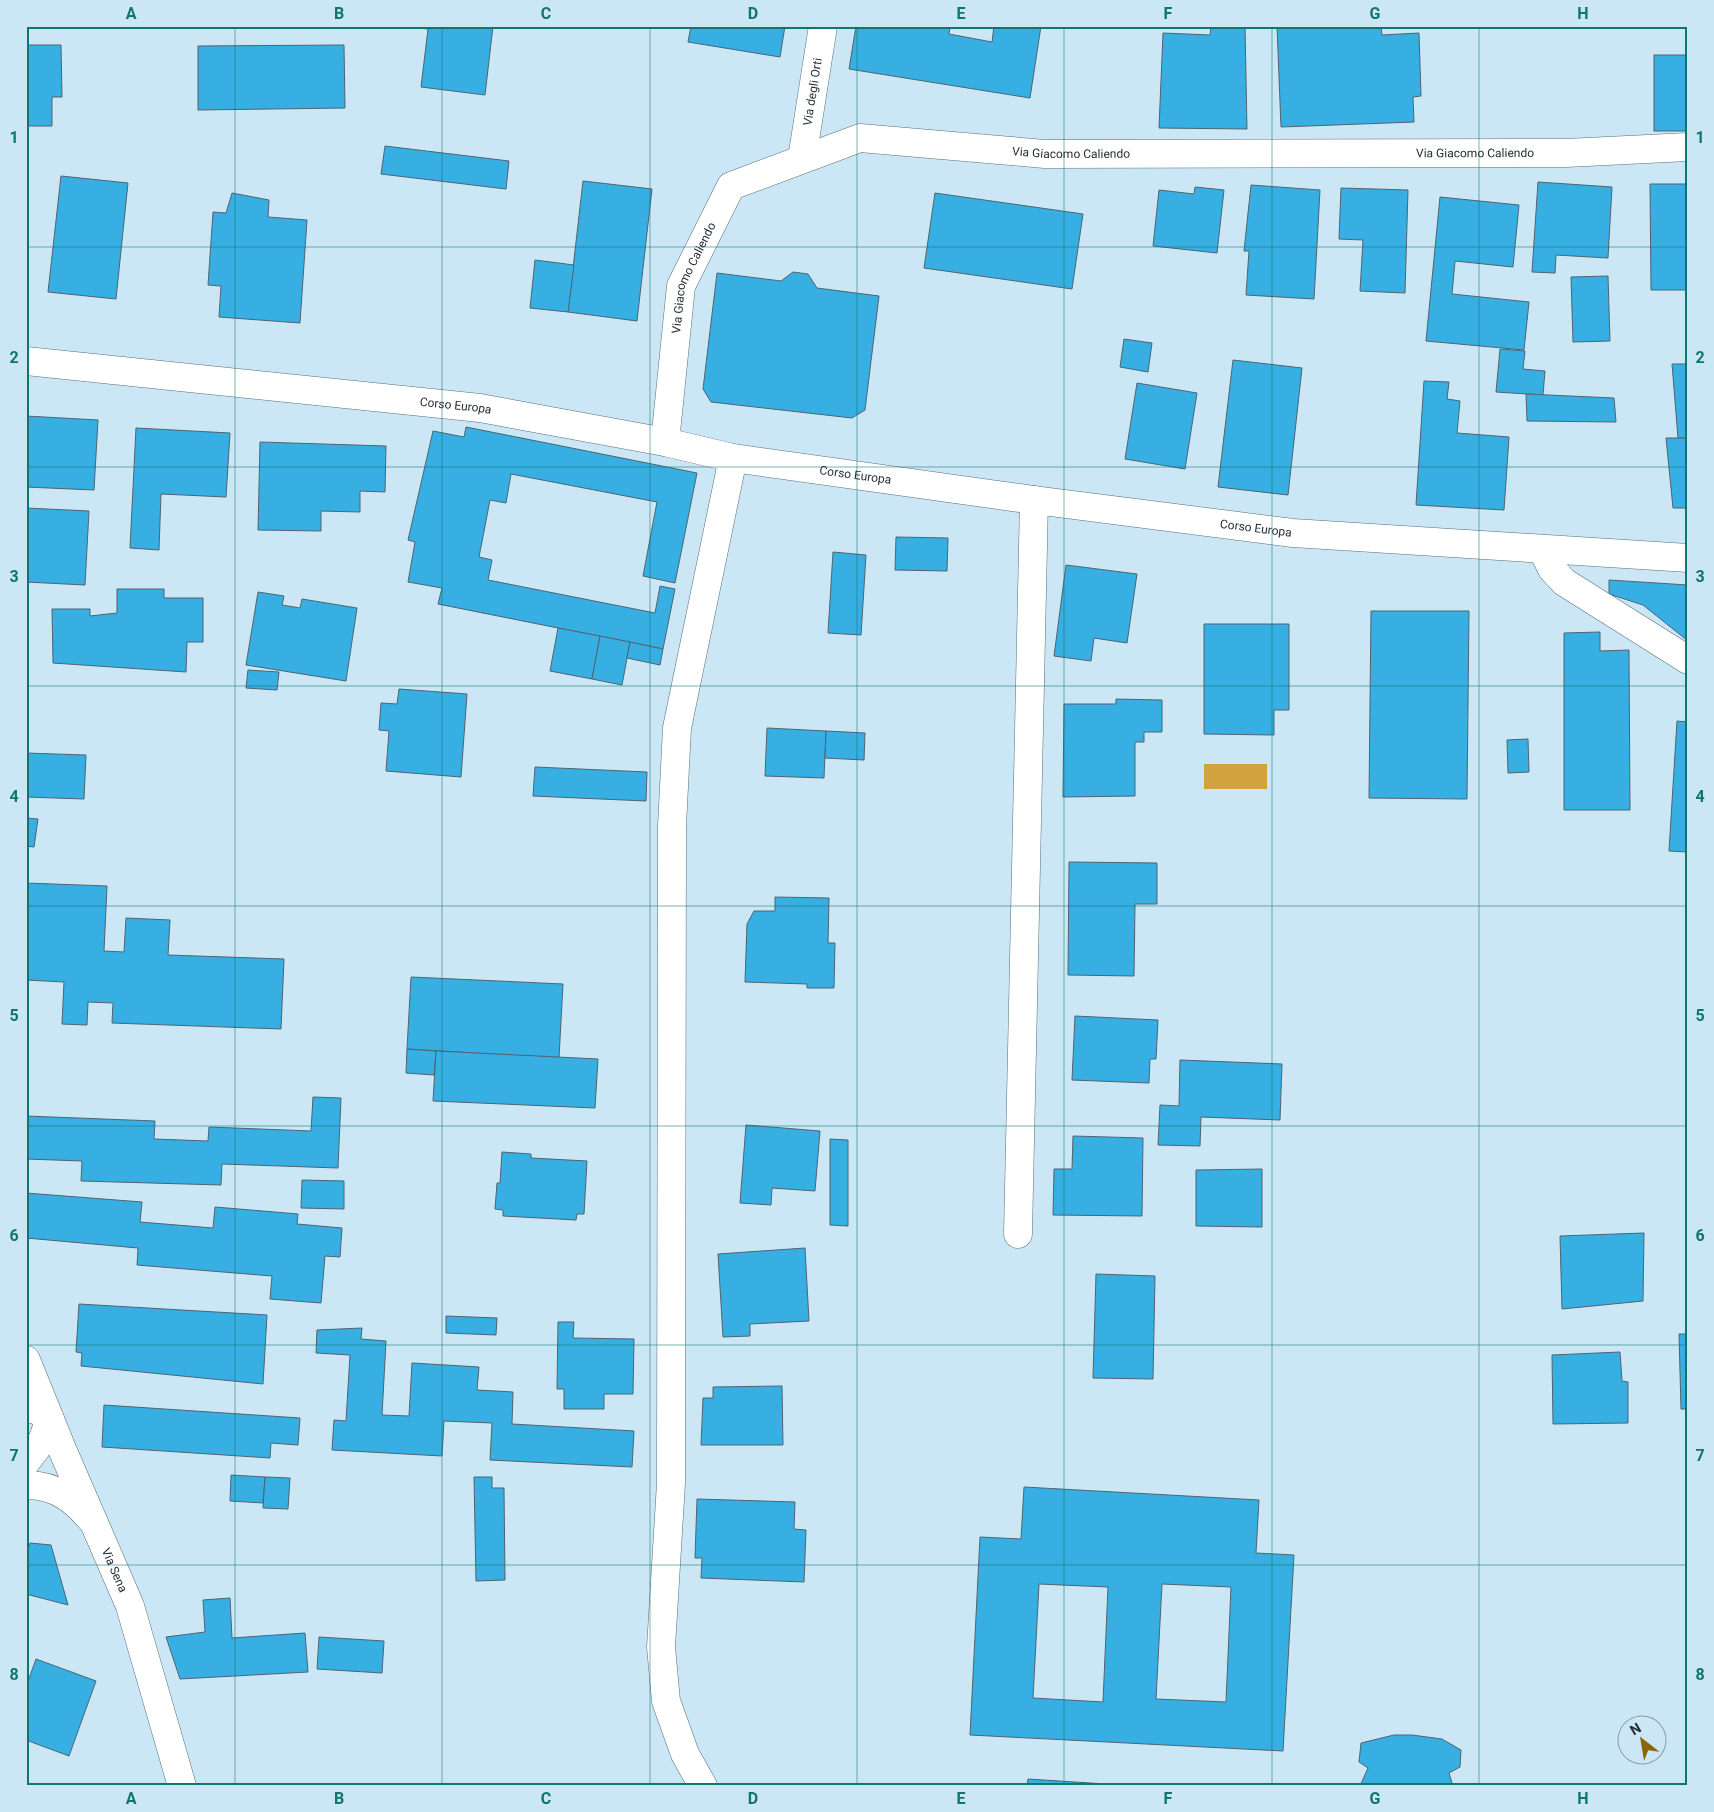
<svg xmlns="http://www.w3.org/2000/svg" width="1714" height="1812" viewBox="0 0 1714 1812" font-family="Roboto,sans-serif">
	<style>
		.water { fill: #d1a33e }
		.building { fill: #37afe3; stroke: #4d6571; fill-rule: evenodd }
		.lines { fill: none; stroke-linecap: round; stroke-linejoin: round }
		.minor-casing { stroke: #566f7b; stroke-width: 29 }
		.tertiary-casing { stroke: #566f7b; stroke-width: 29 }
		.secondary-casing { stroke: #566f7b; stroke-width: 29 }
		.minor { stroke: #fff; stroke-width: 28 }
		.tertiary { stroke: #fff; stroke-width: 28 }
		.secondary { stroke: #fff; stroke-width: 28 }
		.grid { fill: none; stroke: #0f766e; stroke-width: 1; stroke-opacity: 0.55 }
		.labels { text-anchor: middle; stroke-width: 4; stroke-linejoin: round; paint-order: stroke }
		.street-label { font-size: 12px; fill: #253035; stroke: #cbe6f4 }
		.neatline { fill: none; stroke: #0f766e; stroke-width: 2 }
		.grid-label { font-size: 16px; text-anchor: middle; font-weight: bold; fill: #0f766e }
	</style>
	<rect width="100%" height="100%" fill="#cbe6f4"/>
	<!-- water -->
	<rect class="water" x="1204" y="764" width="63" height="25"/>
	<!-- building -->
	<g class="building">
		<polygon points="420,26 493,26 485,95 421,87 428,29 420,28"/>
		<polygon points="691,26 785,26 780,57 688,42"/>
		<polygon points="856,26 950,26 949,34 992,42 994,26 1041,26 1030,98 849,69"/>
		<polygon points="1211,26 1245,26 1247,129 1159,128 1163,33 1210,35"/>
		<polygon points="1277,26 1381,26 1382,35 1419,33 1421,96 1413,97 1414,122 1281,127"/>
		<polygon points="26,45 61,45 62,97 52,97 52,126 26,126"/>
		<polygon points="344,45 345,108 198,110 198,46"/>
		<rect x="1654" y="55" width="34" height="76"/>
		<polygon points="385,146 509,161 506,189 381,174"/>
		<polygon points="61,176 128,183 116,299 48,292"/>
		<polygon points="583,181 652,189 637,321 568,312"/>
		<polygon points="1538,182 1612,187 1608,258 1556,255 1555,273 1532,272"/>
		<polygon points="1650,184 1688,184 1688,290 1651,290"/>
		<polygon points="1251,185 1320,190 1314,299 1246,295 1249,251 1244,251"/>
		<polygon points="1195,187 1224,190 1217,253 1153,246 1159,190 1194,194"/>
		<polygon points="1341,188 1408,190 1405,293 1360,291 1363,240 1339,239"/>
		<polygon points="232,193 269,200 268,217 307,220 300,323 219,317 221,286 208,285 213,212 226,213"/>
		<polygon points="935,193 1083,214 1072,289 924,268"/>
		<polygon points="1440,197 1519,205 1513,267 1455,261 1452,294 1529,302 1524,350 1426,341"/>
		<polygon points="535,260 574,265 568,312 530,308"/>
		<polygon points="793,272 808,274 817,288 879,296 865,410 852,418 711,402 703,389 717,273 781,281"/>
		<polygon points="1608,276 1610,341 1573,342 1571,277"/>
		<polygon points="1124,339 1152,343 1148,372 1120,367"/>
		<polygon points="1500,349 1525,351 1523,369 1545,371 1543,395 1496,392"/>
		<polygon points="1233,360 1302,368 1288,495 1218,487"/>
		<polygon points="1672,364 1688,364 1688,438 1678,438"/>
		<polygon points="1424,381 1449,382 1447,399 1460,401 1457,433 1509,437 1504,510 1416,505"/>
		<polygon points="1137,383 1197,393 1185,469 1125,459"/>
		<polygon points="1526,394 1614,398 1616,422 1527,421"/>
		<polygon points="26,416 98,420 94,490 26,487"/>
		<polygon points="466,427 697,473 675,583 643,576 657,502 511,474 506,503 490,500 479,557 492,560 488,580 655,613 660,586 675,589 663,649 438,604 442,588 408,582 415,542 408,540 433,431 464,437"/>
		<polygon points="136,428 230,433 226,497 161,494 159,550 130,548"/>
		<polygon points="1666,438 1688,438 1688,508 1673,508"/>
		<polygon points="260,442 386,446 385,492 360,491 360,512 321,511 321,531 258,530"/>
		<polygon points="26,508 89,511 85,585 26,582"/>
		<polygon points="896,537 948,538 947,571 895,570"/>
		<polygon points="833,552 866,555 861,635 828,633"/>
		<polygon points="1066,565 1137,574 1127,643 1094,638 1091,661 1054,656"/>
		<polygon points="1609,580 1688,585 1688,641 1643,605 1609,594"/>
		<polygon points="117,589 164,589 164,598 203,598 203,642 187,642 186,672 53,663 52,609 90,609 90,616 117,613"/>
		<polygon points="258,592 284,596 282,605 300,608 302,599 357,608 346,681 246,665"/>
		<polygon points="1371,611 1469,611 1467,799 1369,798"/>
		<polygon points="1204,624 1289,624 1289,710 1274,710 1274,735 1204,734"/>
		<polygon points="558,628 600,636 592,679 550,671"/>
		<polygon points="1600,632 1600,651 1629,650 1630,810 1564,810 1564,633"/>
		<polygon points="600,636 630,642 622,685 592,679"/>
		<polygon points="630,642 663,649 660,665 627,658"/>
		<polygon points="248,670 279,672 277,690 246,688"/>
		<polygon points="399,689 467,694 461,777 386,771 389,731 379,730 381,703 397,704"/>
		<polygon points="1116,699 1162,700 1162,732 1144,732 1144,742 1135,742 1135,796 1063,797 1064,704 1116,704"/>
		<polygon points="1677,721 1688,722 1688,852 1669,851"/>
		<polygon points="767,728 826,731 824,778 765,776"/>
		<polygon points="826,731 865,733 864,760 825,758"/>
		<polygon points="1528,739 1529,772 1508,773 1507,740"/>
		<polygon points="26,753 86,755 84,799 26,797"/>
		<polygon points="535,767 647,772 646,801 533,796"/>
		<polygon points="26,818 38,819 34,847 26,846"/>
		<polygon points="1069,862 1157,863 1157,904 1135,904 1134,976 1068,975"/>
		<polygon points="26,883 107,886 104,951 124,952 126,918 170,920 168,955 284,959 281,1029 112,1023 113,1003 88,1002 87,1025 62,1024 64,982 26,980"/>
		<polygon points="775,897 829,898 828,943 835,943 834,988 807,988 807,984 745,982 747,924 754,911 775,911"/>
		<polygon points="411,977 563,984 559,1058 407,1049"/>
		<polygon points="1075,1016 1158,1020 1156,1059 1150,1059 1149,1083 1072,1080"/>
		<polygon points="407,1049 436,1051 434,1075 406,1073"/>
		<polygon points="436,1051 598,1059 595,1108 433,1101"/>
		<polygon points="1180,1060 1282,1064 1280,1120 1201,1117 1200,1146 1158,1145 1160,1105 1179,1106"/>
		<polygon points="313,1097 341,1098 338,1168 222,1164 221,1185 81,1181 82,1161 26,1159 26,1116 155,1121 154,1139 208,1141 209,1127 311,1131"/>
		<polygon points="746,1125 820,1131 815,1191 772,1188 771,1205 740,1203"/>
		<polygon points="1073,1136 1143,1138 1142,1216 1053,1215 1054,1169 1072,1169"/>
		<polygon points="830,1139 848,1140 848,1226 830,1225"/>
		<polygon points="502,1152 531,1154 531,1158 587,1161 584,1214 577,1214 576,1220 503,1216 503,1210 495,1209 497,1183 500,1183"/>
		<polygon points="1262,1169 1262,1227 1196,1226 1196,1170"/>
		<polygon points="302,1180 344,1181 344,1209 301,1208"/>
		<polygon points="26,1193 142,1202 140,1222 213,1228 215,1207 298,1214 297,1224 342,1228 340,1257 325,1256 321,1303 270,1299 272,1276 137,1265 138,1248 26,1238"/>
		<polygon points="1644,1233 1643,1301 1562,1309 1560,1236"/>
		<polygon points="805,1248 809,1321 750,1324 750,1336 723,1337 718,1254"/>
		<polygon points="1096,1274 1155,1276 1153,1379 1093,1378"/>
		<polygon points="79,1304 267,1315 263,1384 81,1366 82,1353 76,1352"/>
		<polygon points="446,1316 497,1318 496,1335 446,1333"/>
		<polygon points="558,1322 574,1322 573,1338 634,1339 633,1394 604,1394 604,1409 564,1409 564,1389 557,1389"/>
		<polygon points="362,1328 361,1339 386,1341 382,1415 409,1416 412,1363 479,1367 477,1390 513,1392 512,1424 634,1431 632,1467 490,1460 492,1423 444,1421 442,1456 332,1450 334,1420 346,1421 350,1355 316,1353 317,1330"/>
		<polygon points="1679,1334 1688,1334 1688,1409 1681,1409"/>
		<polygon points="1620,1352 1622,1381 1628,1382 1628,1423 1553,1424 1552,1355"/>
		<polygon points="782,1386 783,1445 701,1445 703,1398 713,1398 713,1387"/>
		<polygon points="104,1405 300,1418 298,1445 271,1443 270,1458 102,1447"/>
		<polygon points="231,1475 265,1477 263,1503 230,1501"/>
		<polygon points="265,1477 290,1478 288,1509 263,1508"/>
		<polygon points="474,1477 492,1477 492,1488 504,1488 505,1580 476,1581"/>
		<path d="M1024 1487 1259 1500 1256 1553 1294 1555 1283 1751 970 1735 980 1537 1021 1539ZM1039 1584 1108 1587 1103 1702 1033 1698ZM1162 1584 1231 1587 1226 1702 1156 1699Z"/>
		<polygon points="697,1499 795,1502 794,1529 806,1530 804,1582 701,1578 702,1558 695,1558"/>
		<polygon points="30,1543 51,1545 68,1605 26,1594 26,1554"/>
		<polygon points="230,1598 232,1638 305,1633 308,1672 180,1679 166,1637 205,1632 203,1600"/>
		<polygon points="319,1637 384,1641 382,1673 317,1669"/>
		<polygon points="36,1659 96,1681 69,1756 26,1740 26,1687"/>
		<polygon points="1394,1735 1412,1735 1442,1739 1461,1750 1460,1767 1449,1773 1453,1786 1360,1786 1368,1768 1359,1762 1361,1743"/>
		<polygon points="1028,1779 1137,1786 1027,1786"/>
	</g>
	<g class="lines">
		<defs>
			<g id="minor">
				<path id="s1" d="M802 159 823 26"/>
				<path id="s2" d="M665 442 681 286 731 186 860 138 1045 154 1566 153 1688 147"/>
				<polyline points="1542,549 1552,569 1564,582 1688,660"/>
				<polyline points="1018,1234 1034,500"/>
				<polyline points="26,1408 37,1410 50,1419 42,1441 26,1462"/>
				<path d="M26 1485C57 1485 75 1500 94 1523"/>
				<polyline points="703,1786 685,1754 666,1701 661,1647 671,1483 672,826 677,728 733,458"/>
			</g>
			<g id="tertiary">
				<path id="s3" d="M26 1360 62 1449 130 1606 182 1786"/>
			</g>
			<g id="secondary">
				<path id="s4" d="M26 361 480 408 665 442 733 458 1034 500 1293 533 1688 558"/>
			</g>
		</defs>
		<!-- minor casing -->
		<use href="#minor" class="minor-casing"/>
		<!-- tertiary casing -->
		<use href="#tertiary" class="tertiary-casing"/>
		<!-- secondary casing -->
		<use href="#secondary" class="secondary-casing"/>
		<!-- minor -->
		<use href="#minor" class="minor"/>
		<!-- tertiary -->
		<use href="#tertiary" class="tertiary"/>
		<!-- secondary -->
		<use href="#secondary" class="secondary"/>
	</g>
	<!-- grid -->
	<path class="grid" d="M235 26V1786M442 26V1786M650 26V1786M857 26V1786M1064 26V1786M1272 26V1786M1479 26V1786M26 247H1688M26 467H1688M26 686H1688M26 906H1688M26 1126H1688M26 1345H1688M26 1565H1688"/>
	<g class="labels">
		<!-- street labels -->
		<g class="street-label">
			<text dy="4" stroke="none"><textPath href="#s1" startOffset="68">Via degli Orti</textPath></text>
			<text dy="4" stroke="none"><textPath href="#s2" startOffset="618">Via Giacomo Caliendo</textPath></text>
			<text dy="4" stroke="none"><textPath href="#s2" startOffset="1022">Via Giacomo Caliendo</textPath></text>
			<text dy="4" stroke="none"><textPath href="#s2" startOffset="168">Via Giacomo Caliendo</textPath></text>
			<text dy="4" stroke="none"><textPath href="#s4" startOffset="432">Corso Europa</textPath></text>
			<text dy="4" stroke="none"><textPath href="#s4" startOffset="838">Corso Europa</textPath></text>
			<text dy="4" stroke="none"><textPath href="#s4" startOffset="1242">Corso Europa</textPath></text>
			<text dy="4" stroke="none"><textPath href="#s3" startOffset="228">Via Sena</textPath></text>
		</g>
	</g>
	<!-- border -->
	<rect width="1714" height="1812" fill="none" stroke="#cbe6f4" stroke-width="55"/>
	<!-- north arrow -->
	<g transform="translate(1642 1740) rotate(329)"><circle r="24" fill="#cbe6f4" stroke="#899da8"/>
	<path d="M0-4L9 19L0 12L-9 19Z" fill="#8a6605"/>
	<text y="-8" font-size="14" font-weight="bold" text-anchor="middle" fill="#253035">N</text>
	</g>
	<rect x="28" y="28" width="1658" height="1756" class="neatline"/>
	<g class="grid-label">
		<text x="131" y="19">A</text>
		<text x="339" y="19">B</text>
		<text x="546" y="19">C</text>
		<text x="753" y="19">D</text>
		<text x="961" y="19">E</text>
		<text x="1168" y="19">F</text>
		<text x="1375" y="19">G</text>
		<text x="1583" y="19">H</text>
		<text x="14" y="143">1</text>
		<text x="1700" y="143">1</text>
		<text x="14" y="363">2</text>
		<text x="1700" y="363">2</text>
		<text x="14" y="582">3</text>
		<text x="1700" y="582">3</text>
		<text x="14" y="802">4</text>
		<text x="1700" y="802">4</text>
		<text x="14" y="1021">5</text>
		<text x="1700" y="1021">5</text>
		<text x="14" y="1241">6</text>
		<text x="1700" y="1241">6</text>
		<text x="14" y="1461">7</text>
		<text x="1700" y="1461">7</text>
		<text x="14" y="1680">8</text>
		<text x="1700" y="1680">8</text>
		<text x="131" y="1804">A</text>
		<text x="339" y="1804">B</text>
		<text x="546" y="1804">C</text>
		<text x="753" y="1804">D</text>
		<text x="961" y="1804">E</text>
		<text x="1168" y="1804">F</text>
		<text x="1375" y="1804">G</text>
		<text x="1583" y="1804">H</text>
	</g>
</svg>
